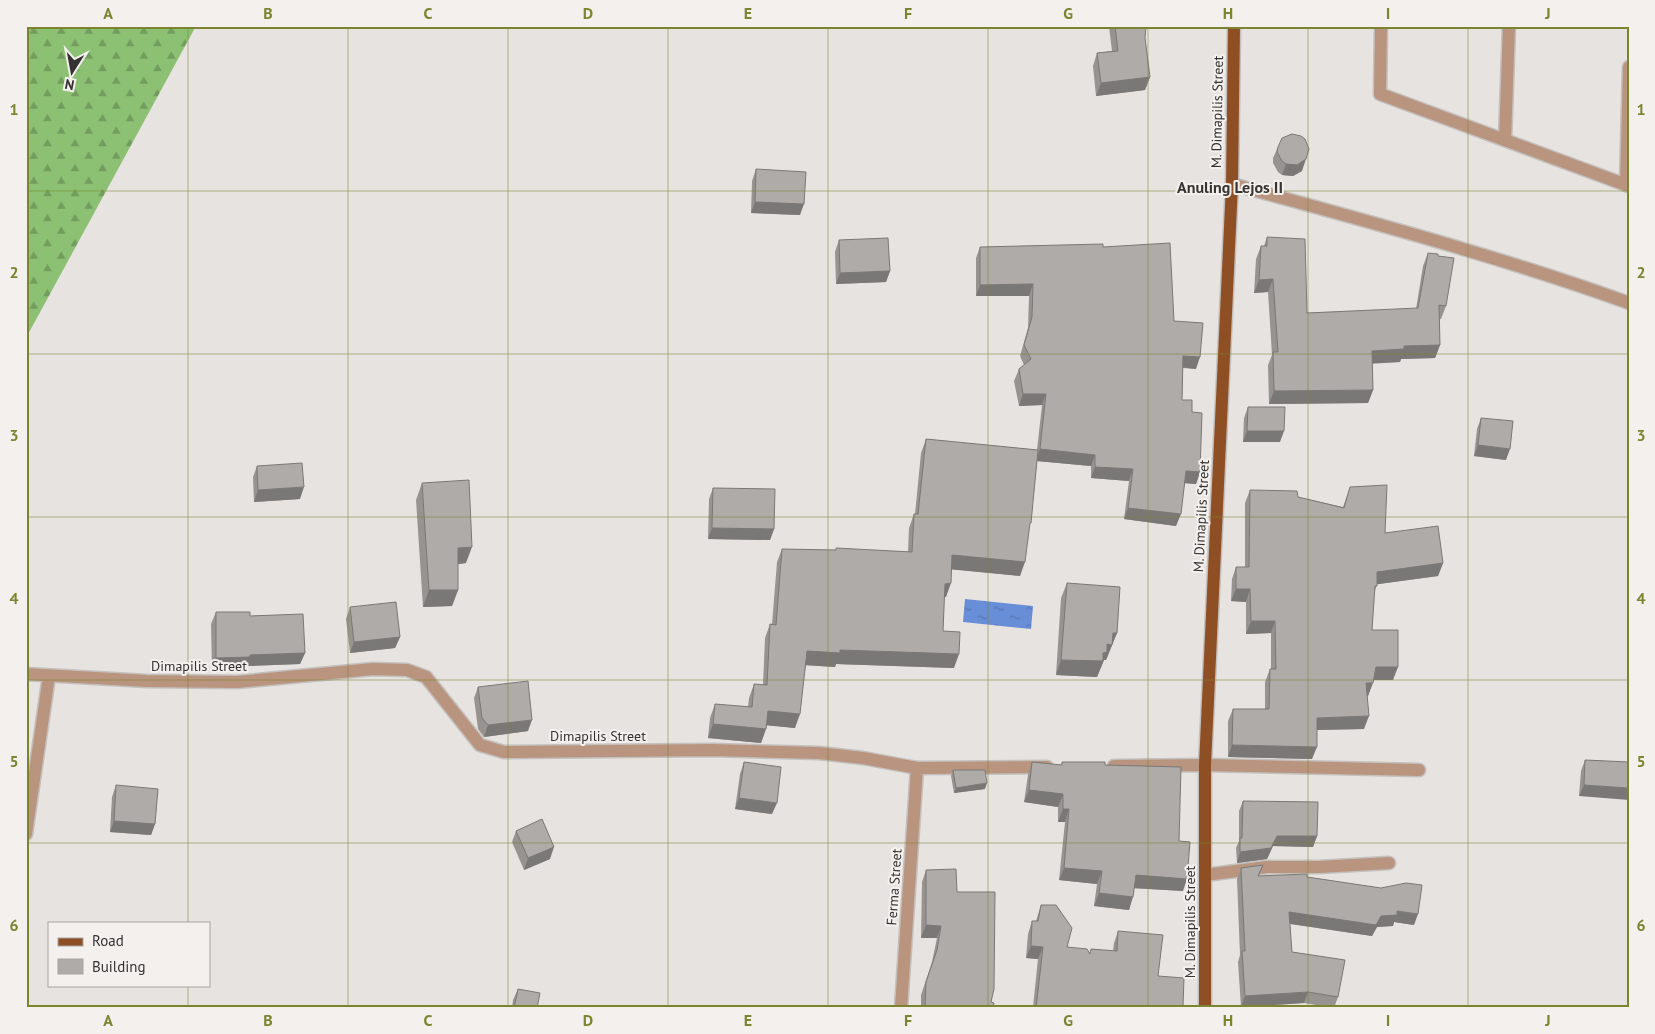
<svg xmlns="http://www.w3.org/2000/svg" width="1655" height="1034" viewBox="0 0 1655 1034" font-family="'PT Sans',sans-serif">
	<style>
		.forest { fill: url(#forest-firs) }
		.water { fill: url(#water-ripples) }
		.lines { fill: none; stroke-linecap: round; stroke-linejoin: round }
		.minor-casing { stroke: #c3c0be; stroke-width: 15 }
		.major-casing { stroke: #c3c0be; stroke-width: 15 }
		.minor { stroke: #b9947e; stroke-width: 12 }
		.major { stroke: #8e4f24; stroke-width: 12 }
		.wall { fill: #969390 }
		.shaded-wall { fill: #7a7876 }
		.building { fill: #aeaba8; stroke: #7a7876 }
		.grid { fill: none; stroke: #7d8430; stroke-width: 1; stroke-opacity: 0.55 }
		.labels { text-anchor: middle; stroke-width: 4; stroke-linejoin: round; paint-order: stroke }
		.street-label { font-size: 14px; fill: #333231; stroke: #f4f0ee }
		.quarter-label { font-size: 16px; font-weight: bold; fill: #373432; stroke: #f4f0ee }
		.neatline { fill: none; stroke: #7d8430; stroke-width: 2 }
		.grid-label { font-size: 16px; text-anchor: middle; font-weight: bold; fill: #7d8430 }
	</style>
	<defs>
		<pattern id="forest-firs" width="22" height="20" patternUnits="userSpaceOnUse" patternTransform="scale(1.25)"><rect width="22" height="20" fill="#8cc173"/><path d="M5 1l3.5 6h-7zM16 11l3.5 6h-7z" fill="#739d5f"/></pattern>
		<pattern id="water-ripples" width="26" height="14" patternUnits="userSpaceOnUse" patternTransform="scale(1.25)"><rect width="26" height="14" fill="#688ed8"/><path d="M2 4q2-2 4 0t4 0M15 11q2-2 4 0t4 0" fill="none" stroke="#5675b0"/></pattern>
	</defs>
	<rect width="100%" height="100%" fill="#e7e3e1"/>
	<!-- forest -->
	<polygon class="forest" points="26,26 196,26 26,338"/>
	<!-- water -->
	<polygon class="water" points="965,599 1033,606 1031,629 963,622"/>
	<g class="lines">
		<defs>
			<g id="minor">
				<polyline points="1381,26 1380,94 1629,186"/>
				<polyline points="1505,140 1509,26"/>
				<path d="M1232 184C1365 221 1499 256 1629 303"/>
				<polyline points="1626,185 1629,67"/>
				<polyline points="26,674 147,681 237,682 373,669 407,670 426,677 480,745 504,752 712,750 819,753 863,758 917,768 1047,767"/>
				<polyline points="1114,766 1205,765 1419,770"/>
				<polyline points="26,834 49,676"/>
				<polyline points="1205,875 1267,867 1319,867 1389,863"/>
				<polyline points="901,1008 917,768"/>
			</g>
			<polyline id="major" points="1205,1008 1205,765 1232,184 1234,26"/>
		</defs>
		<!-- minor casing -->
		<use href="#minor" class="minor-casing"/>
		<!-- major casing -->
		<use href="#major" class="major-casing"/>
		<!-- minor -->
		<use href="#minor" class="minor"/>
		<!-- major -->
		<use href="#major" class="major"/>
	</g>
	<!-- wall -->
	<g class="wall">
		<polygon points="1080,26 1146,26 1145,38 1150,77 1145,90 1096,96 1093,66 1097,53 1112,51 1109,27 1080,27"/>
		<polygon points="1278,147 1302,171 1293,176 1282,175 1278,172 1273,163 1273,158"/>
		<polygon points="756,169 800,215 751,213 752,181"/>
		<polygon points="1267,237 1307,313 1416,309 1423,266 1428,253 1446,306 1441,319 1439,319 1440,345 1435,358 1401,359 1400,362 1372,363 1373,390 1368,403 1269,404 1268,365 1272,355 1268,292 1254,293 1256,259 1261,246 1264,246"/>
		<polygon points="839,240 890,271 886,282 836,284 835,252"/>
		<polygon points="980,247 1103,247 1174,321 1196,369 1183,368 1182,400 1192,412 1200,472 1196,484 1185,483 1176,526 1124,519 1129,481 1091,478 1091,466 1037,461 1029,530 1020,576 952,569 946,597 944,597 943,631 954,668 836,664 835,667 806,665 795,728 767,725 761,743 708,738 710,718 715,704 748,707 749,698 754,684 763,685 765,638 770,624 772,624 777,562 782,549 908,552 909,528 914,514 915,514 921,453 926,439 1037,450 1042,405 1019,406 1014,381 1019,369 1024,365 1020,356 1028,328 1029,296 976,296 976,258"/>
		<polygon points="1248,407 1280,442 1243,442 1244,418"/>
		<polygon points="1481,418 1506,460 1474,456 1477,429"/>
		<polygon points="257,466 300,499 254,502 253,477"/>
		<polygon points="422,483 466,563 458,564 458,590 452,606 423,607 416,500"/>
		<polygon points="1350,487 1385,533 1443,563 1438,576 1377,584 1374,594 1372,630 1393,680 1373,680 1368,696 1367,696 1364,729 1317,730 1312,759 1228,757 1228,721 1233,709 1265,709 1265,682 1270,669 1271,669 1271,633 1246,634 1246,602 1231,601 1232,579 1236,567 1245,567 1245,503 1250,490 1298,497 1343,507"/>
		<polygon points="713,488 774,529 770,540 708,539 709,499"/>
		<polygon points="1067,583 1117,633 1106,660 1104,660 1097,677 1056,675 1061,598"/>
		<polygon points="350,607 400,637 395,648 350,653 346,619"/>
		<polygon points="216,612 250,616 305,653 300,664 247,666 246,669 212,669 211,624"/>
		<polygon points="478,687 528,731 484,737 478,729 474,698"/>
		<polygon points="1585,760 1629,762 1579,796 1581,771"/>
		<polygon points="744,762 772,814 735,809 740,774"/>
		<polygon points="1032,762 1061,765 1062,762 1105,765 1179,841 1183,891 1134,888 1129,910 1094,906 1097,884 1059,880 1065,822 1058,822 1058,807 1024,802 1028,775"/>
		<polygon points="953,770 985,789 954,793 951,776"/>
		<polygon points="116,785 155,824 151,835 110,832 112,797"/>
		<polygon points="1243,801 1317,836 1313,847 1273,846 1267,859 1237,863 1236,848 1239,841 1239,811"/>
		<polygon points="516,831 550,859 524,870 512,842"/>
		<polygon points="1263,865 1259,876 1307,877 1414,925 1394,922 1393,926 1377,927 1372,936 1290,924 1292,952 1338,997 1334,1008 1304,1003 1241,1007 1238,962 1240,955 1237,879 1241,868"/>
		<polygon points="926,870 957,892 991,1002 993,1008 921,1008 921,995 932,962 937,938 921,938 922,882"/>
		<polygon points="1041,905 1067,947 1090,953 1091,949 1113,951 1114,943 1118,931 1158,976 1182,1008 1026,1008 1026,1006 1033,1007 1038,959 1026,958 1028,934 1032,921 1036,921"/>
		<polygon points="518,989 537,1008 512,1008 513,1000"/>
	</g>
	<!-- shaded-wall -->
	<g class="shaded-wall">
		<polygon points="1081,26 1109,26 1080,27"/>
		<polygon points="1150,77 1145,90 1096,96 1101,83"/>
		<polygon points="1306,159 1302,171 1293,176 1282,175 1286,164"/>
		<polygon points="755,202 804,204 800,215 751,213"/>
		<polygon points="890,271 886,282 836,284 840,273"/>
		<polygon points="1273,279 1268,292 1254,293 1259,280"/>
		<polygon points="1033,284 1029,296 976,296 980,285"/>
		<polygon points="1440,345 1435,358 1401,359 1400,362 1367,364 1372,351 1404,346"/>
		<polygon points="1183,356 1200,357 1196,369 1179,367"/>
		<polygon points="1373,390 1368,403 1269,404 1274,391"/>
		<polygon points="1023,394 1046,394 1042,405 1019,406"/>
		<polygon points="1247,431 1284,431 1280,442 1243,442"/>
		<polygon points="1478,445 1510,449 1506,460 1474,456"/>
		<polygon points="1040,449 1095,455 1091,466 1036,461"/>
		<polygon points="1095,467 1133,469 1129,481 1091,478"/>
		<polygon points="1186,471 1200,472 1196,484 1182,483"/>
		<polygon points="304,487 300,499 254,502 258,490"/>
		<polygon points="1128,508 1181,514 1176,526 1124,519"/>
		<polygon points="712,528 774,529 770,540 708,539"/>
		<polygon points="472,547 466,563 452,565 458,548"/>
		<polygon points="952,555 1025,562 1020,576 947,569"/>
		<polygon points="1443,563 1438,576 1372,585 1377,572"/>
		<polygon points="951,583 946,597 940,597 945,584"/>
		<polygon points="1236,589 1250,589 1246,602 1231,601"/>
		<polygon points="429,590 458,590 452,606 423,607"/>
		<polygon points="1251,621 1275,621 1271,633 1246,634"/>
		<polygon points="1113,633 1117,633 1106,660 1104,660 1097,677 1056,675 1061,660 1107,644"/>
		<polygon points="400,637 395,648 350,653 354,642"/>
		<polygon points="840,650 959,654 954,668 836,664 835,667 802,665 807,651"/>
		<polygon points="305,653 300,664 247,666 246,669 212,669 216,658 250,655"/>
		<polygon points="1376,667 1398,667 1393,680 1371,680"/>
		<polygon points="1366,683 1373,683 1368,696 1362,695"/>
		<polygon points="768,711 800,714 795,728 763,725"/>
		<polygon points="1369,716 1364,729 1313,730 1317,718"/>
		<polygon points="532,720 528,731 484,737 488,725"/>
		<polygon points="713,724 766,729 761,743 708,738"/>
		<polygon points="1232,745 1317,747 1312,759 1228,757"/>
		<polygon points="987,783 985,789 954,793 956,788"/>
		<polygon points="1584,785 1629,788 1629,800 1579,796"/>
		<polygon points="1029,790 1063,794 1058,807 1024,802"/>
		<polygon points="739,798 777,803 772,814 735,809"/>
		<polygon points="1063,809 1069,809 1065,822 1058,822"/>
		<polygon points="114,821 155,824 151,835 110,832"/>
		<polygon points="1277,836 1317,836 1313,847 1273,846 1267,859 1237,863 1240,852"/>
		<polygon points="554,847 550,859 524,870 528,858"/>
		<polygon points="1064,868 1102,871 1097,884 1059,880"/>
		<polygon points="1136,875 1187,879 1183,891 1131,888"/>
		<polygon points="1099,893 1133,897 1129,910 1094,906"/>
		<polygon points="1397,911 1418,914 1414,925 1394,922 1393,926 1377,927 1372,936 1285,923 1289,912"/>
		<polygon points="926,925 941,926 937,938 921,938"/>
		<polygon points="1031,946 1043,947 1038,959 1026,958"/>
		<polygon points="1308,992 1304,1003 1241,1007 1245,996"/>
		<polygon points="1176,1006 1183,1006 1182,1008 1175,1008"/>
	</g>
	<!-- building -->
	<g class="building">
		<polygon points="1115,26 1146,26 1145,38 1150,77 1101,83 1097,53 1118,51"/>
		<polygon points="1292,134 1301,136 1305,139 1309,149 1306,159 1297,165 1286,164 1282,161 1277,152 1278,147 1282,138"/>
		<polygon points="756,169 806,172 804,204 755,202"/>
		<polygon points="1267,237 1305,239 1307,313 1418,308 1428,253 1438,254 1438,256 1454,258 1446,306 1439,305 1440,345 1404,346 1404,349 1372,351 1373,390 1274,391 1273,352 1278,352 1273,279 1259,280 1261,246 1267,246"/>
		<polygon points="888,238 890,271 840,273 839,240"/>
		<polygon points="1170,243 1174,321 1203,323 1200,357 1183,356 1182,400 1192,400 1192,412 1202,413 1200,472 1186,471 1181,514 1128,508 1133,469 1095,467 1095,455 1040,449 1046,394 1023,394 1019,369 1031,359 1024,345 1032,317 1033,284 980,285 980,247 1103,244 1103,247"/>
		<polygon points="1248,407 1285,407 1284,431 1247,431"/>
		<polygon points="1481,418 1513,421 1510,449 1478,445"/>
		<polygon points="926,439 1038,450 1031,523 1030,523 1025,562 952,555 951,583 945,584 943,631 960,632 959,654 840,650 840,653 807,651 800,714 768,711 766,729 713,724 715,704 752,707 754,684 767,685 770,624 776,625 782,549 836,550 836,548 912,552 914,514 918,514"/>
		<polygon points="302,463 304,487 258,490 257,466"/>
		<polygon points="469,480 472,547 458,548 458,590 429,590 422,483"/>
		<polygon points="1387,485 1385,533 1438,526 1443,563 1377,572 1377,586 1375,586 1372,630 1398,630 1398,667 1376,667 1373,683 1366,683 1369,716 1317,718 1317,747 1232,745 1233,709 1269,709 1270,669 1276,669 1275,621 1251,621 1250,589 1236,589 1236,567 1249,567 1250,490 1297,491 1298,497 1344,508 1350,487"/>
		<polygon points="713,488 775,489 774,529 712,528"/>
		<polygon points="1067,583 1120,587 1117,633 1113,633 1112,645 1107,644 1107,652 1103,653 1103,661 1061,660"/>
		<polygon points="396,602 400,637 354,642 350,607"/>
		<polygon points="216,612 250,612 250,616 303,614 305,653 250,655 250,657 216,658"/>
		<polygon points="528,681 532,720 488,725 482,718 478,687"/>
		<polygon points="1585,760 1629,762 1629,788 1584,785"/>
		<polygon points="744,762 781,767 777,803 739,798"/>
		<polygon points="1032,762 1062,765 1062,762 1105,762 1105,765 1181,767 1179,841 1190,842 1187,879 1136,875 1133,897 1099,893 1102,871 1064,868 1069,809 1063,809 1063,794 1029,790"/>
		<polygon points="953,770 985,770 987,783 956,788"/>
		<polygon points="116,785 158,789 155,824 114,821"/>
		<polygon points="1243,801 1318,802 1317,836 1277,836 1271,848 1240,852 1240,838 1242,838"/>
		<polygon points="542,819 554,847 528,858 516,831"/>
		<polygon points="1263,865 1258,876 1307,874 1307,877 1381,888 1406,883 1422,885 1418,914 1397,911 1397,915 1381,916 1376,925 1289,912 1292,952 1345,960 1338,997 1308,992 1245,996 1242,951 1245,951 1241,868"/>
		<polygon points="956,869 957,892 995,892 994,989 991,1002 994,1003 993,1008 925,1008 926,982 937,950 941,926 926,925 926,870"/>
		<polygon points="1041,905 1056,905 1072,928 1067,947 1087,949 1090,954 1091,949 1117,951 1118,931 1163,935 1158,976 1184,978 1183,1006 1176,1006 1176,1008 1026,1008 1026,1006 1036,1008 1043,947 1031,946 1032,921 1038,921"/>
		<polygon points="518,989 540,993 537,1008 514,1008"/>
	</g>
	<!-- grid -->
	<path class="grid" d="M188 26V923M348 26V1008M508 26V1008M668 26V1008M828 26V1008M988 26V1008M1148 26V1008M1308 26V1008M1468 26V1008M26 191H1629M26 354H1629M26 517H1629M26 680H1629M26 843H1629M188 985V1008"/>
	<g class="labels">
		<!-- street labels -->
		<g class="street-label">
			<text transform="translate(1217 112) rotate(-89)" y="5">M. Dimapilis Street</text>
			<text transform="translate(1201 516) rotate(-87)" y="5">M. Dimapilis Street</text>
			<text x="199" y="671">Dimapilis Street</text>
			<text x="598" y="741">Dimapilis Street</text>
			<text transform="translate(894 887) rotate(-86)" y="5">Ferma Street</text>
			<text transform="translate(1190 922) rotate(-90)" y="5">M. Dimapilis Street</text>
		</g>
		<!-- quarter labels -->
		<g class="quarter-label">
			<text x="1230" y="193">Anuling Lejos II</text>
		</g>
	</g>
	<!-- border -->
	<rect width="1655" height="1034" fill="none" stroke="#f4f0ee" stroke-width="55"/>
	<!-- legend -->
	<rect x="48" y="922" width="162" height="65" fill="#f4f0ee" stroke="#a7a4a2"/>
	<rect x="58" y="938" width="25" height="8" fill="#8e4f24" stroke="#a7a4a2"/>
	<text x="92" y="946" font-size="15" fill="#333231">Road</text>
	<rect x="58" y="959" width="25" height="15" fill="#aeaba8" stroke="#a7a4a2"/>
	<text x="92" y="972" font-size="15" fill="#333231">Building</text>
	<!-- north arrow -->
	<g transform="translate(72 72) rotate(191)" stroke="#f4f0ee" stroke-width="4" paint-order="stroke">
	<path d="M0-4L9 19L0 12L-9 19Z" fill="#333231"/>
	<text y="-8" font-size="14" font-weight="bold" text-anchor="middle" fill="#333231">N</text>
	</g>
	<rect x="28" y="28" width="1600" height="978" class="neatline"/>
	<g class="grid-label">
		<text x="108" y="19">A</text>
		<text x="268" y="19">B</text>
		<text x="428" y="19">C</text>
		<text x="588" y="19">D</text>
		<text x="748" y="19">E</text>
		<text x="908" y="19">F</text>
		<text x="1068" y="19">G</text>
		<text x="1228" y="19">H</text>
		<text x="1388" y="19">I</text>
		<text x="1548" y="19">J</text>
		<text x="14" y="115">1</text>
		<text x="1641" y="115">1</text>
		<text x="14" y="278">2</text>
		<text x="1641" y="278">2</text>
		<text x="14" y="441">3</text>
		<text x="1641" y="441">3</text>
		<text x="14" y="604">4</text>
		<text x="1641" y="604">4</text>
		<text x="14" y="767">5</text>
		<text x="1641" y="767">5</text>
		<text x="14" y="931">6</text>
		<text x="1641" y="931">6</text>
		<text x="108" y="1026">A</text>
		<text x="268" y="1026">B</text>
		<text x="428" y="1026">C</text>
		<text x="588" y="1026">D</text>
		<text x="748" y="1026">E</text>
		<text x="908" y="1026">F</text>
		<text x="1068" y="1026">G</text>
		<text x="1228" y="1026">H</text>
		<text x="1388" y="1026">I</text>
		<text x="1548" y="1026">J</text>
	</g>
</svg>
